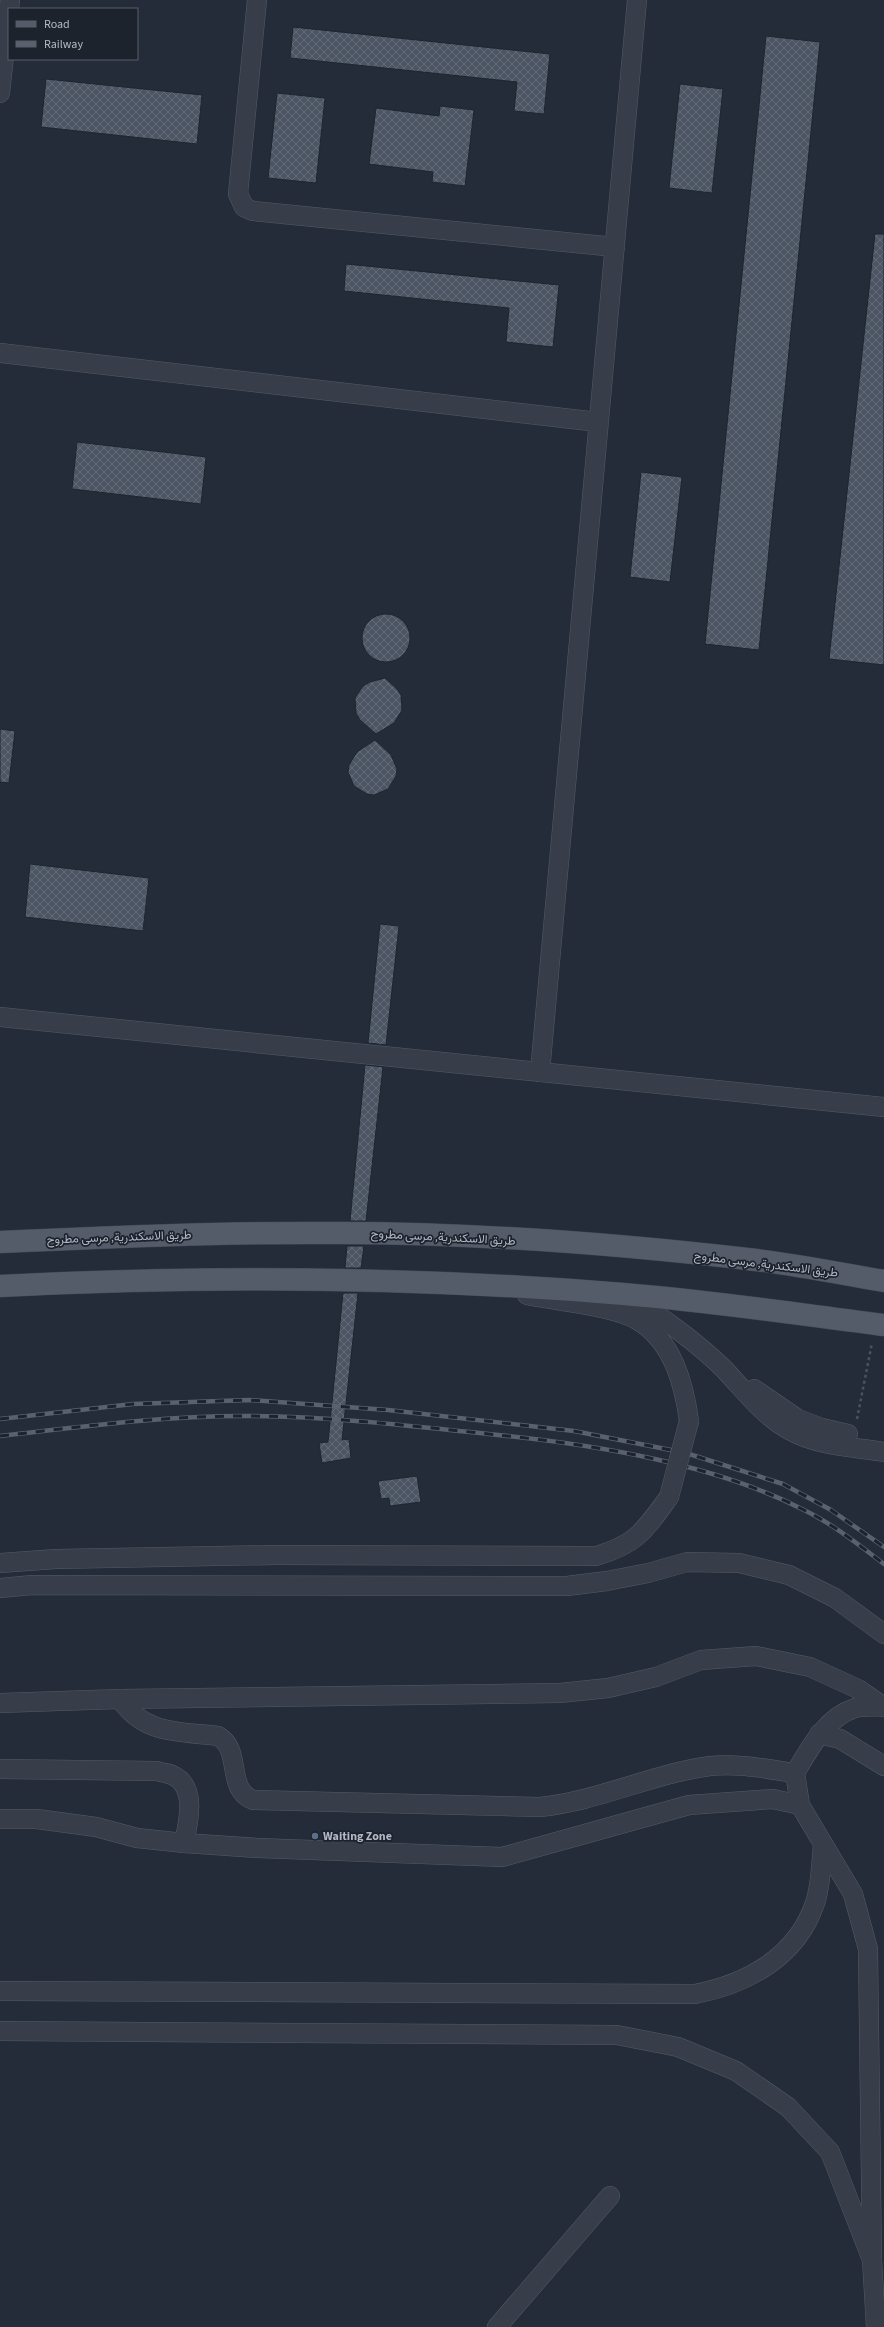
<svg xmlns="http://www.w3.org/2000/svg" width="884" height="2327" viewBox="0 0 884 2327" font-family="'Source Sans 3',Vazirmatn,sans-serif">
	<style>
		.building { fill: url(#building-cross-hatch); stroke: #1e252f }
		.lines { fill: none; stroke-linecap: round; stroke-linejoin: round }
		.minor-casing { stroke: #555b66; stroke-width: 20 }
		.major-casing { stroke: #404752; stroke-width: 23 }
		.path { stroke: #455559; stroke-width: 2.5; stroke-dasharray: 3 3; stroke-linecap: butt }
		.minor { stroke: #373e49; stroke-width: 19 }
		.major { stroke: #555c69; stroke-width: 22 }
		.rail-casing { stroke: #59616f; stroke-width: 4.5 }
		.rail { stroke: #1c232d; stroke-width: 3; stroke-dasharray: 9; stroke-linecap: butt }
		.minor-bridge-casing { stroke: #555b66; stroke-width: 20; stroke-linecap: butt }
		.minor-bridge { stroke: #373e49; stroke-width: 19 }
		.service-dot { fill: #5c6f8a; stroke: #1c232d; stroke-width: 1.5 }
		.labels { text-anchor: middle; stroke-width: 3.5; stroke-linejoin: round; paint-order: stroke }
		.street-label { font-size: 12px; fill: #b2b8c5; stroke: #1c232d }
		.poi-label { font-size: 12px; font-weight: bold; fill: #b2b8c5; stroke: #1c232d; text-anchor: start }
	</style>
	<defs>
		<pattern id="building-cross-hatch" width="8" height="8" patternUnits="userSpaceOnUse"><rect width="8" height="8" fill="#4c5564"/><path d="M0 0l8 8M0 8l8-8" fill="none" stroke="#636b79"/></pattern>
	</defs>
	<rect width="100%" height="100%" fill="#232c38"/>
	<!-- building -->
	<g class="building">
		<polygon points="293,27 550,54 544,114 514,111 517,82 290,58"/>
		<polygon points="766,36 820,42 759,650 705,644"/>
		<polygon points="46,79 202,95 197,144 41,127"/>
		<polygon points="680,84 723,89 712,193 669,188"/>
		<polygon points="277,93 325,98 316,183 268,178"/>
		<polygon points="440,106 474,110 465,186 432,182 433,172 369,164 376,108 439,116"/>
		<polygon points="875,234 884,234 884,665 829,659"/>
		<polygon points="346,264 559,285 553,347 506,342 509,308 344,291"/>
		<polygon points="77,442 206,457 201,504 72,489"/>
		<polygon points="641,472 682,477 670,582 630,577"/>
		<circle cx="386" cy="638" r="24"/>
		<polygon points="385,678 397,689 401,695 402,710 394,723 376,734 360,720 356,713 355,698 363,686 370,682"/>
		<polygon points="0,729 15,731 9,783 0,782"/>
		<polygon points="375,740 391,755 397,769 396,776 388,789 374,795 367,794 354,786 348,772 349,765 357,752"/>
		<polygon points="30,864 149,878 143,931 25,917"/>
		<polygon points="380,924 399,926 386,1045 368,1043"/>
		<polygon points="365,1065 383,1067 366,1221 350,1221"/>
		<polygon points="347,1246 364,1246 361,1268 345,1268"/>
		<polygon points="343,1293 358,1293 342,1440 349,1439 351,1458 322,1463 319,1443 328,1442"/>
		<polygon points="417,1476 421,1502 390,1506 389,1498 381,1499 378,1481"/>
	</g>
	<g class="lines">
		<defs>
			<g id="minor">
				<polyline points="257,0 238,194 244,207 253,211 615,247"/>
				<polyline points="0,93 10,0"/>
				<polyline points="0,353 598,422"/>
				<polyline points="0,1017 884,1107"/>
				<polyline points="540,1072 637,0"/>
				<path d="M623 1293C659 1315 693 1339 723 1368 744 1390 762 1415 789 1430 817 1446 853 1447 884 1452"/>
				<path d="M527 1295C555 1301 614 1306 637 1320 673 1341 684 1384 689 1421"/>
				<polyline points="754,1389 798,1419 822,1428 848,1434"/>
				<path d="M0 1563 56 1559 275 1555 596 1556C637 1544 644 1531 669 1497"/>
				<polyline points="0,1588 32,1585 567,1586 607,1581 648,1573 687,1562 739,1563 789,1575 835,1598 884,1634"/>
				<path d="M120 1699C145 1735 178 1731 218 1736 243 1750 225 1789 253 1800L540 1807C598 1801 652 1774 710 1766 738 1763 767 1769 795 1773"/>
				<polyline points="0,1703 120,1699 560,1693 608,1688 656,1677 701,1660 756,1656 810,1667 858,1689 884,1707"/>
				<polyline points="819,1734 840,1739 884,1766"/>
				<path d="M0 1769 157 1771C162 1773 168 1773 172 1775 198 1786 188 1824 184 1843"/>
				<polyline points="0,1819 37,1819 96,1827 137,1838 184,1843 258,1848 502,1857 689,1805 773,1799 800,1805"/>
				<path d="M0 1991 695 1994C747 1984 797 1957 815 1903 821 1886 821 1863 823 1845"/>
				<polyline points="0,2031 617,2035 678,2047 736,2071 788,2107 830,2152 872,2260"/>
				<polyline points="497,2327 610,2196"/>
				<path d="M876 2327 872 2260 868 1949 853 1894 800 1805 795 1773C810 1748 825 1718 855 1708 863 1706 875 1707 883 1706"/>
			</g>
			<g id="major">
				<path d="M0 1242C113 1237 226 1232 339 1233 477 1233 619 1244 756 1260 799 1265 842 1274 884 1281"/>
				<path d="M0 1286C208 1275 416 1277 623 1294 711 1301 797 1314 884 1325"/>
			</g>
		</defs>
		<!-- minor casing -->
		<use href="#minor" class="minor-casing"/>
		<!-- major casing -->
		<use href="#major" class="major-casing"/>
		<!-- path -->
		<polyline class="path" points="857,1419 872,1343"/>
		<!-- minor -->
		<use href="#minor" class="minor"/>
		<!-- major -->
		<use href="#major" class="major"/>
		<defs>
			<g id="rail">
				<polyline points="0,1419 133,1404 249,1400 388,1410 574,1431 686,1453 783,1484 831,1510 884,1547"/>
				<path d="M0 1436C80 1427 161 1416 242 1416 328 1416 413 1426 498 1435 597 1445 715 1464 804 1510 833 1524 859 1545 884 1564"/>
			</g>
		</defs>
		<!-- rail casing -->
		<use href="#rail" class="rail-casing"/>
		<!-- rail -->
		<use href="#rail" class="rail"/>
		<defs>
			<polyline id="minor-bridge" points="669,1497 689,1421"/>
		</defs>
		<!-- minor-bridge casing -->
		<use href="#minor-bridge" class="minor-bridge-casing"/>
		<!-- minor-bridge -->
		<use href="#minor-bridge" class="minor-bridge"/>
	</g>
	<!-- markers -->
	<circle class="service-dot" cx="315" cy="1836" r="4"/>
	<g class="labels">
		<!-- street labels -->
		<g class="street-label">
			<text transform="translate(119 1237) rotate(-2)" y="4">طريق الاسكندرية, مرسى مطروح</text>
			<text transform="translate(443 1237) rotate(3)" y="4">طريق الاسكندرية, مرسى مطروح</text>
			<text transform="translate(766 1264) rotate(7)" y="4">طريق الاسكندرية, مرسى مطروح</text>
		</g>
		<!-- poi labels -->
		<g class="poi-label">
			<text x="323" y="1840">Waiting Zone</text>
		</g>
	</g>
	<!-- legend -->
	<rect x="8" y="8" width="130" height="52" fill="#1c232d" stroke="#585f6a"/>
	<rect x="16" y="21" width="20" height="6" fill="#555c69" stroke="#585f6a"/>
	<text x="44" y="28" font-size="12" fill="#b2b8c5">Road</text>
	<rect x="16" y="41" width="20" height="6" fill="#59616f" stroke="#585f6a"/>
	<text x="44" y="48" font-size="12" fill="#b2b8c5">Railway</text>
</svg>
